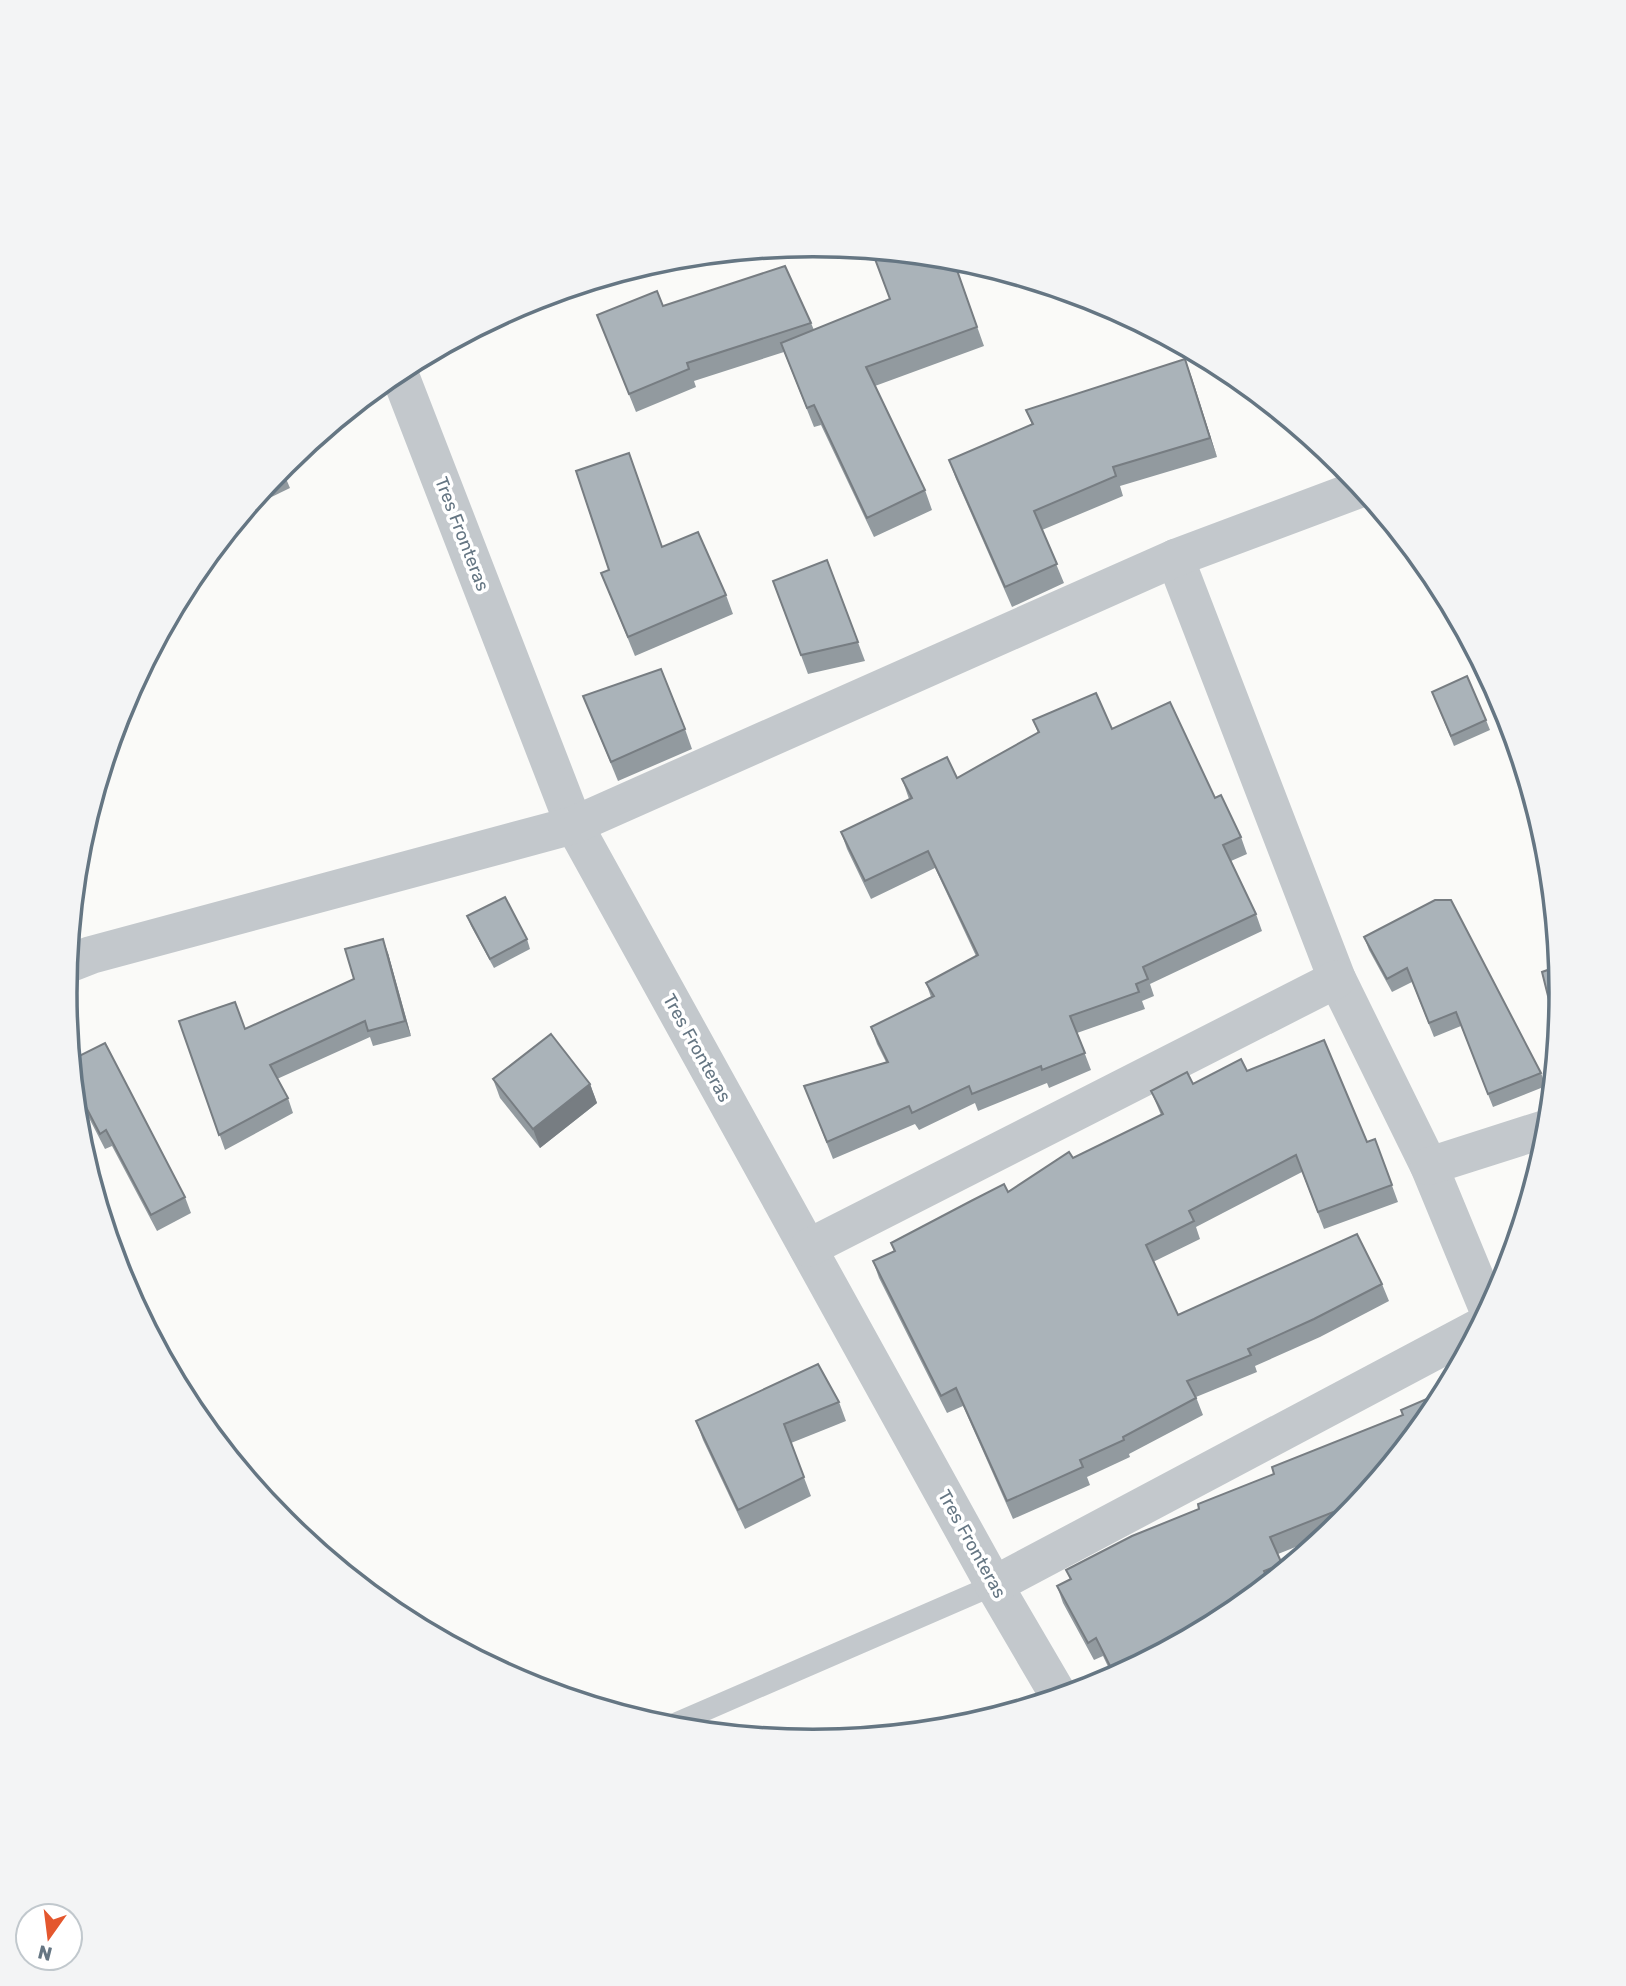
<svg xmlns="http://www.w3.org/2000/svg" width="1626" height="1986" viewBox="0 0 1626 1986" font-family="Rubik,sans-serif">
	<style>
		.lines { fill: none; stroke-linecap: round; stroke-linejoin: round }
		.lane { stroke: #c3c8cc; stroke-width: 21 }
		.street { stroke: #c3c8cc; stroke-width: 38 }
		.wall { fill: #929a9f }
		.shaded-wall { fill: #777d82 }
		.building { fill: #aab3b9; stroke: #777d82; stroke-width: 2 }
		.labels { text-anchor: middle; stroke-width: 7; stroke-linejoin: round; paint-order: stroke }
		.street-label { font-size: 18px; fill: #657683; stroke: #fff }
		.rim { fill: none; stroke: #657683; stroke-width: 3.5 }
	</style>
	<rect width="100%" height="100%" fill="#fafaf8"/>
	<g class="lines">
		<!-- lane -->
		<polyline class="lane" points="667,1727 994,1585"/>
		<!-- street -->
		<g class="street">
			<polyline points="398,370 574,825 994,1585 1059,1696"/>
			<polyline points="1175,558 1337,979 1429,1166 1488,1309"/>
			<polyline points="68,964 91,955 574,825 1175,558 1362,488"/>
			<polyline points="1429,1166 1548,1128"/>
			<polyline points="808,1248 1337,979"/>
			<polyline points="994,1585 1478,1328"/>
		</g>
	</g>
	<!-- wall -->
	<g class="wall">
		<polygon points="953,259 984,346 875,386 925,490 932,510 874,537 821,425 814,427 784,352 694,381 696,387 636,412 597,315 663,306 811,323 814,330 890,299"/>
		<polygon points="1185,359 1217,457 1120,486 1123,496 1042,530 1064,583 1012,607 956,479 949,460 1032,425 1026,410"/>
		<polygon points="281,467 290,488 247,509"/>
		<polygon points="662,547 726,595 733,614 635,656 601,573"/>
		<polygon points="827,560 865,661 808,674 773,581"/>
		<polygon points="1432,692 1486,720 1490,730 1454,746"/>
		<polygon points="583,696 685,729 692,749 618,781"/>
		<polygon points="1033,720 1112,729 1215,798 1241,837 1247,854 1231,861 1256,914 1262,931 1150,984 1154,996 1142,1001 1145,1009 1077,1033 1091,1070 1049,1088 1047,1083 978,1111 975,1103 919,1130 915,1124 833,1159 804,1086 886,1062 877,1044 871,1027 931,997 926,983 976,956 935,868 871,899 847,849 841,832 909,799 902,779 957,778 1038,733"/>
		<polygon points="1435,900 1541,1073 1546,1086 1493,1107 1461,1026 1434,1037 1412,982 1392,992 1369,950 1364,937"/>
		<polygon points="467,916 527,939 530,949 494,968 471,926"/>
		<polygon points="388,953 411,1036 373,1046 370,1037 277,1079 288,1098 293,1113 225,1150 179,1021 245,1029 354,979"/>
		<polygon points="71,1060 185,1197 191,1213 157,1231 112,1146 105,1149 74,1089"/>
		<polygon points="1247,1071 1367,1142 1375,1139 1398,1202 1324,1229 1302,1172 1196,1227 1200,1239 1153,1262 1178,1315 1382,1284 1389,1301 1320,1337 1255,1366 1257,1372 1196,1397 1203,1415 1129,1454 1130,1457 1087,1477 1090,1485 1013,1519 963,1406 947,1413 879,1278 873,1261 894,1251 891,1243 1008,1192 1073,1158 1161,1115 1151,1091 1193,1084"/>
		<polygon points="493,1079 590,1084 597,1103 540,1148 500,1098"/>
		<polygon points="839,1402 846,1421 791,1443 811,1496 745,1529 703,1440 696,1421"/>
		<polygon points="1435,1409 1342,1522 1328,1534 1278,1554 1284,1570 1228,1615 1113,1677 1103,1656 1094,1660 1063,1603 1057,1586 1070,1579 1066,1570 1199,1509"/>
	</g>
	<!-- shaded-wall -->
	<g class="shaded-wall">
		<polygon points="1185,359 1192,378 1217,457 1210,438"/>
		<polygon points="383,939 388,953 411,1036 405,1021"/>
		<polygon points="590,1084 597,1103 540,1148 533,1129"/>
	</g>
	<!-- building -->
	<g class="building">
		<polygon points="872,251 953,259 977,327 866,367 925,490 867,518 814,405 807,408 781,343 890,299"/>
		<polygon points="785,266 811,323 687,363 689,369 629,394 597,315 657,291 663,306"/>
		<polygon points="1185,359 1210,438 1113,467 1116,476 1034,511 1057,564 1005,587 949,460 1033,424 1026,410"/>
		<polygon points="629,453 662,547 698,532 726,595 628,637 601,573 609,570 576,471"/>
		<polygon points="281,467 286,478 263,490"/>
		<polygon points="827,560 858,642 801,655 773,581"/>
		<polygon points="661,669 685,729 611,762 583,696"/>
		<polygon points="1467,676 1486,720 1451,736 1432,692"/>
		<polygon points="1096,693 1112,729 1170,702 1215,798 1221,795 1241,837 1223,845 1256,914 1143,967 1148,979 1136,984 1139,992 1070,1016 1085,1053 1042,1070 1041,1066 972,1094 969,1086 912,1113 909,1106 827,1142 804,1086 888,1062 871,1027 934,996 926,983 978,955 928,851 865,881 841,832 912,798 902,779 947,757 957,778 1039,732 1033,720"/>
		<polygon points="505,897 527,939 490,959 467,916"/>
		<polygon points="1435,900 1451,900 1541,1073 1488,1094 1456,1012 1429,1023 1407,968 1387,979 1364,937"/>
		<polygon points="383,939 405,1021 368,1031 365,1021 270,1065 288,1098 219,1135 179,1021 235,1002 245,1029 354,979 345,949"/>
		<polygon points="1559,966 1561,993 1557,1032 1542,972"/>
		<polygon points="551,1034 590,1084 533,1129 493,1079"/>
		<polygon points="1324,1040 1367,1142 1375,1139 1392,1185 1318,1212 1296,1155 1189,1211 1194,1221 1146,1245 1178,1315 1357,1234 1382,1284 1314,1319 1248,1349 1251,1355 1187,1381 1196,1398 1123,1437 1124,1440 1080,1460 1083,1467 1007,1501 956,1388 941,1396 873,1261 895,1251 891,1243 971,1201 1004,1184 1008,1192 1069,1152 1073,1158 1163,1114 1151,1091 1187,1072 1193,1084 1241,1059 1247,1071"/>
		<polygon points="105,1043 185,1197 151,1215 106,1130 100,1134 74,1084 71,1060"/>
		<polygon points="1529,1199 1524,1213 1521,1202"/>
		<polygon points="818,1364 839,1402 784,1424 804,1477 738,1510 696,1421"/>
		<polygon points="1445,1391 1435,1409 1349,1514 1346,1507 1270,1537 1282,1564 1264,1571 1269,1582 1228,1615 1115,1676 1096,1638 1088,1643 1057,1586 1071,1579 1066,1570 1132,1536 1199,1509 1198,1504 1274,1474 1272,1467 1403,1415 1401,1410"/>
	</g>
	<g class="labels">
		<!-- street labels -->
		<g class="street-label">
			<text transform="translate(462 534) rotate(69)" y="6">Tres Fronteras</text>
			<text transform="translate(697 1048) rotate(61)" y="6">Tres Fronteras</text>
			<text transform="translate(972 1544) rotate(61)" y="6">Tres Fronteras</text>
		</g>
	</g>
	<!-- crop -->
	<path d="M0 0H1626V1986H0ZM77 993a736 736 0 1 1 1472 0a736 736 0 1 1-1472 0Z" fill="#f3f4f5" fill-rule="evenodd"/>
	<path class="rim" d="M77 993a736 736 0 1 1 1472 0a736 736 0 1 1-1472 0Z"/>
	<!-- north arrow -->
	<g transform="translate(49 1937) rotate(194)"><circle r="33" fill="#ffffff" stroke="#c1c8cd" stroke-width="2"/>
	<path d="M0-5L12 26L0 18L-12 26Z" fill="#e4572e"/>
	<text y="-10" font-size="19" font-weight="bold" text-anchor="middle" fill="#657683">N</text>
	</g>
</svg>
